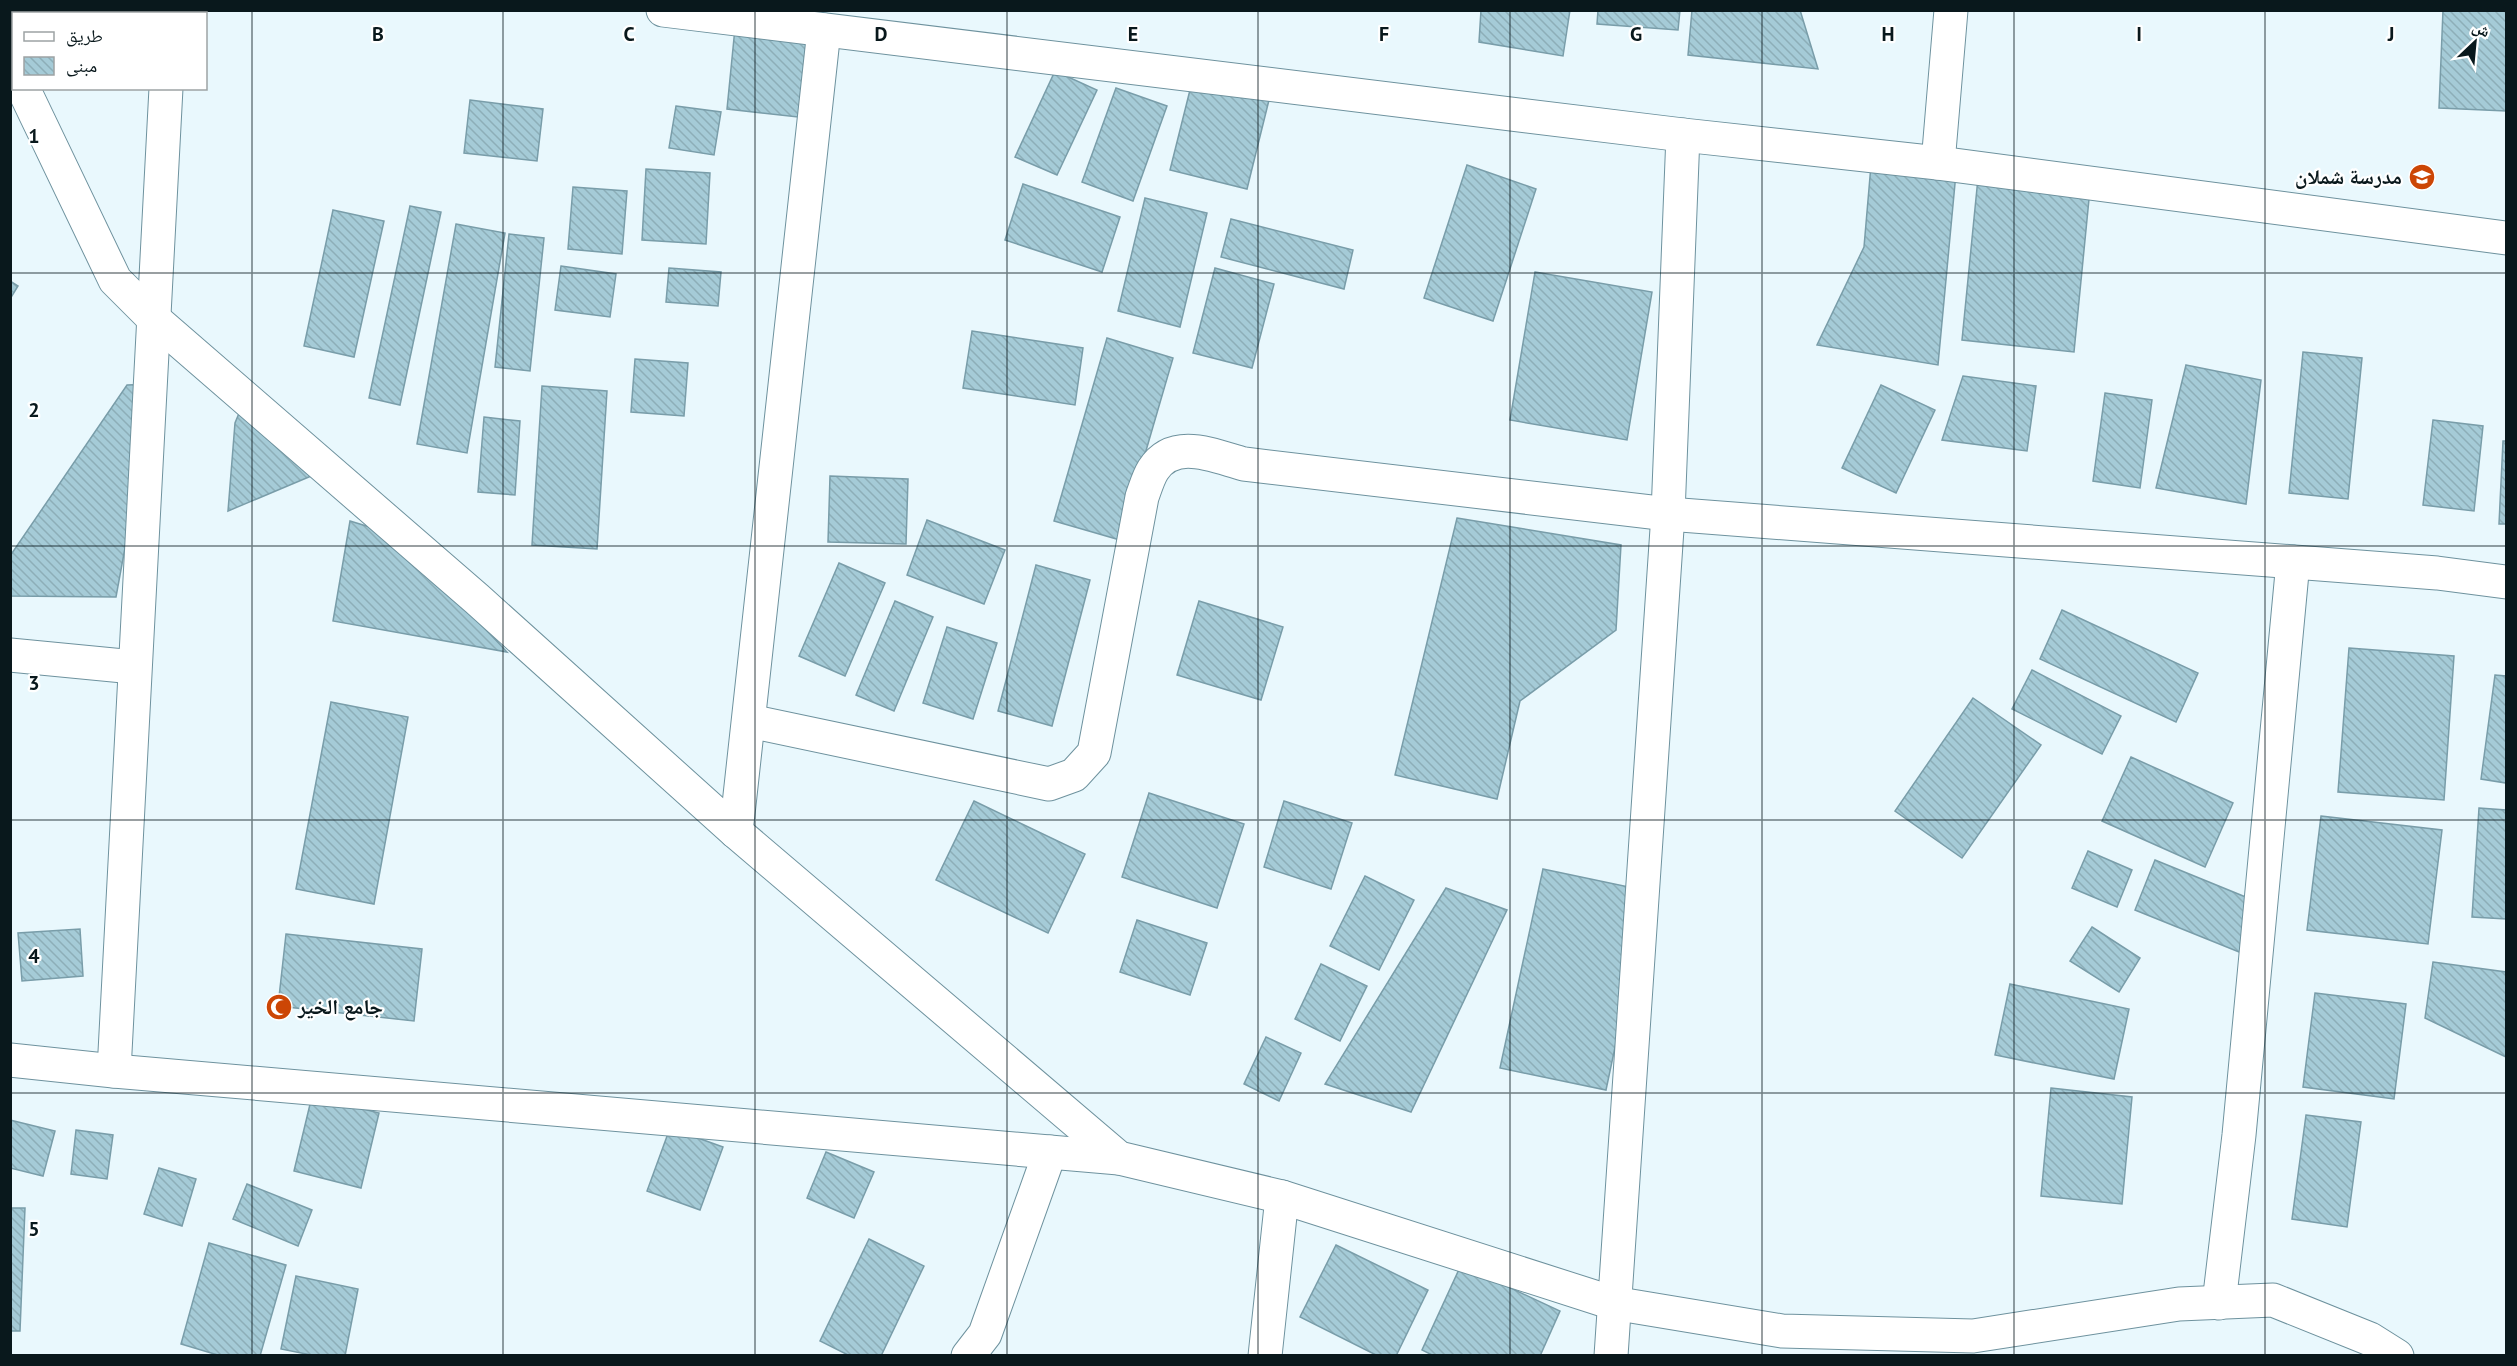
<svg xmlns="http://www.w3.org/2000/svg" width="2517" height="1366" viewBox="0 0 2517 1366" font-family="'PT Sans','Noto Naskh Arabic',sans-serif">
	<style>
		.building { fill: url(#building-back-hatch); stroke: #799da9; stroke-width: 1.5 }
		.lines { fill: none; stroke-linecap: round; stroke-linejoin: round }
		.street-casing { stroke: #6e929e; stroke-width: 35 }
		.street { stroke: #fff; stroke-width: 33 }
		.grid { fill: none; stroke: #09181c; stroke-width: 1.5; stroke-opacity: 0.55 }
		.labels { text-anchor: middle; stroke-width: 4.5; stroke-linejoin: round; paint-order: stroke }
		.poi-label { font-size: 21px; font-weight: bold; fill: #09181c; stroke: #fff; text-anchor: end }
		.grid-label { font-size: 20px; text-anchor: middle; font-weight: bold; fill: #09181c; stroke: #fff; stroke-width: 4.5; stroke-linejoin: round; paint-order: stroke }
	</style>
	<defs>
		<pattern id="building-back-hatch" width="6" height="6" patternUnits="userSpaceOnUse" patternTransform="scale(1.5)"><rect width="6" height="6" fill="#a5cbd7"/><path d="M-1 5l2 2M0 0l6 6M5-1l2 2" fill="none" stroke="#8daeb8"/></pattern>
	</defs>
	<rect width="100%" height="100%" fill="#e9f8fd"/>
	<!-- building -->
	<g class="building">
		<polygon points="1481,10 1570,10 1563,56 1479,42"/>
		<polygon points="1598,10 1680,10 1678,30 1597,24"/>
		<polygon points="1692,10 1800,10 1818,69 1688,55"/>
		<polygon points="2443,10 2506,10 2506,111 2439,108"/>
		<polygon points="735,28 816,36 807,118 727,109"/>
		<polygon points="1055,71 1097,90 1057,175 1015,157"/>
		<polygon points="1192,82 1269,100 1247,189 1170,170"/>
		<polygon points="1116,88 1167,106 1133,201 1082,182"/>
		<polygon points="470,100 543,109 537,161 464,153"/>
		<polygon points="676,106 721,112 714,155 669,148"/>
		<polygon points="1467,165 1536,189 1493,321 1424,298"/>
		<polygon points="1871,165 1956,173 1938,365 1817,345 1864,247"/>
		<polygon points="646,169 710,173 706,244 642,240"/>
		<polygon points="1978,178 2090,189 2074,352 1962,340"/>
		<polygon points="1023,184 1120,217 1102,272 1005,240"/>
		<polygon points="573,187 627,191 622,254 568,249"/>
		<polygon points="1145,198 1207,213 1180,327 1118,311"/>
		<polygon points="410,206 441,212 400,405 369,398"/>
		<polygon points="333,210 384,221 354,357 304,346"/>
		<polygon points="1231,219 1353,250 1344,289 1221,257"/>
		<polygon points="456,224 505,233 467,453 417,444"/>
		<polygon points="509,234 544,238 530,371 495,367"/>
		<polygon points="561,266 616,274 610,317 555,310"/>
		<polygon points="669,268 721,272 718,306 666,302"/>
		<polygon points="1215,268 1274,284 1252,368 1193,353"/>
		<polygon points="1535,272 1652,292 1627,440 1510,420"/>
		<polygon points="10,281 18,286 10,299"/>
		<polygon points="972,331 1083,348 1075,405 963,388"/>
		<polygon points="1107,338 1173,358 1120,540 1054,521"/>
		<polygon points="2303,352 2362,358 2348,499 2289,493"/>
		<polygon points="635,359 688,363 684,416 631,412"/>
		<polygon points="2186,365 2261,380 2246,504 2156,488"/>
		<polygon points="1963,376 2036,386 2027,451 1942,440"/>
		<polygon points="155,384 116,597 10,596 10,556 127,385"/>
		<polygon points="1881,385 1935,410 1896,493 1842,468"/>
		<polygon points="542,386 607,391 597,549 532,545"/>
		<polygon points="2105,393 2152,400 2140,488 2093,481"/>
		<polygon points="242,406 316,474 228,511 235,423"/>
		<polygon points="484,417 520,421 515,495 478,492"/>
		<polygon points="2433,420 2483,426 2474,511 2423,505"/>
		<polygon points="2503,441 2506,441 2506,524 2499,524"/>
		<polygon points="830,476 908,479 906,544 828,542"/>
		<polygon points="1457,518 1621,545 1616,630 1520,701 1497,799 1395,775"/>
		<polygon points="927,520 1005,550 984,604 907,575"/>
		<polygon points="350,521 399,536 507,652 333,621"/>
		<polygon points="839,563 885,583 845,676 799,656"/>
		<polygon points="1036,565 1090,580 1052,726 998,711"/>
		<polygon points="895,601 933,617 894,711 856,695"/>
		<polygon points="1199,601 1283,627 1261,700 1177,675"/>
		<polygon points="2062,610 2198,673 2176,722 2040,659"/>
		<polygon points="947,627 997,643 973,719 923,703"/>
		<polygon points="2349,648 2454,656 2444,800 2338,792"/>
		<polygon points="2032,670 2121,716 2102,754 2012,709"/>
		<polygon points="2495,675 2506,676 2506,783 2481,779"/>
		<polygon points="1973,698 2041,745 1962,858 1895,811"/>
		<polygon points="331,702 408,717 374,904 296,889"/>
		<polygon points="2131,757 2233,803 2205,867 2102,821"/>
		<polygon points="1149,793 1244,824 1217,908 1122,877"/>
		<polygon points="974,801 1085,854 1048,933 936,880"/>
		<polygon points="1284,801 1352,823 1331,889 1264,867"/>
		<polygon points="2479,808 2506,810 2506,919 2472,917"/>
		<polygon points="2321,816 2442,830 2428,944 2307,930"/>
		<polygon points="2088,851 2132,870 2117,907 2072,888"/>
		<polygon points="2155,860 2275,909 2254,958 2135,910"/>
		<polygon points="1543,869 1648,891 1606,1090 1500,1068"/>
		<polygon points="1365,876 1414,900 1379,970 1330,946"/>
		<polygon points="1446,888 1507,910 1411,1112 1325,1084"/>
		<polygon points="1137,920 1207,943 1190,995 1120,972"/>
		<polygon points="2092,927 2140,958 2119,992 2070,961"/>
		<polygon points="80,929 83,976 22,981 18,933"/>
		<polygon points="286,934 422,949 414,1021 278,1006"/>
		<polygon points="2433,962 2506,972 2506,1057 2425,1018"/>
		<polygon points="1321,964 1367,986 1340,1041 1295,1019"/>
		<polygon points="2010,984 2129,1009 2114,1079 1995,1055"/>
		<polygon points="2315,993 2406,1004 2394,1099 2303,1087"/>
		<polygon points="1266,1037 1301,1053 1279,1101 1244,1084"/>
		<polygon points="2051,1088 2132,1097 2122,1204 2041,1196"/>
		<polygon points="312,1096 379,1113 361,1188 294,1171"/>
		<polygon points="2306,1115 2361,1122 2347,1227 2292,1219"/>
		<polygon points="10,1120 55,1131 43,1176 10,1168"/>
		<polygon points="670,1128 723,1147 700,1210 647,1191"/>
		<polygon points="76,1130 113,1135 107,1179 71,1174"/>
		<polygon points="826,1152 874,1172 854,1218 807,1198"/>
		<polygon points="159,1168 196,1179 182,1226 144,1214"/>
		<polygon points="247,1184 312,1210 298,1246 233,1219"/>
		<polygon points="10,1208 25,1208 20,1331 10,1331"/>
		<polygon points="869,1239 924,1266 881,1356 850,1356 820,1341"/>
		<polygon points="209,1243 286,1265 260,1356 221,1356 181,1344"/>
		<polygon points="1336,1245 1428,1290 1396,1356 1378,1356 1300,1317"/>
		<polygon points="1461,1265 1560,1311 1540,1356 1434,1356 1422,1350"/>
		<polygon points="296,1276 358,1289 345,1356 316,1356 281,1349"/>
	</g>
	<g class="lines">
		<defs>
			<g id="street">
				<polyline points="663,10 1683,135 1938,163 2506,238"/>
				<polyline points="169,14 170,10"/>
				<polyline points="23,88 115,280 154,319 477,599 736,832 1119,1158 1282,1197 1613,1303 1782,1331 1973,1336 2179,1304 2273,1300 2370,1339 2397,1356"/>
				<polyline points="1938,163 1951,10"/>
				<polyline points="10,655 134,667"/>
				<path d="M749 721 1049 784 1074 775 1094 753 1142 497C1145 489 1148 478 1153 470 1174 437 1214 456 1244 464L1668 514 2437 573 2506 582"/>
				<polyline points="736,832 824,30"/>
				<polyline points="10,1060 114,1071 1119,1158"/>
				<polyline points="114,1071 166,88"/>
				<polyline points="2219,1303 2239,1135 2293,562"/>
				<polyline points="968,1356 985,1334 1050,1152"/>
				<polyline points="1265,1356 1282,1197"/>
				<polyline points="1611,1356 1668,514 1683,135"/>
			</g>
		</defs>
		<!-- street casing -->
		<use href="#street" class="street-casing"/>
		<!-- street -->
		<use href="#street" class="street"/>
	</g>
	<!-- grid -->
	<path class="grid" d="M252 10V1356M503 10V1356M755 10V1356M1007 10V1356M1258 10V1356M1510 10V1356M1762 10V1356M2014 10V1356M2265 10V1356M10 273H2506M10 546H2506M10 820H2506M10 1093H2506"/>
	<!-- icons -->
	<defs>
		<symbol id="school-disc" viewBox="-11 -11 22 22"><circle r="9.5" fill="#cc4605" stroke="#fff"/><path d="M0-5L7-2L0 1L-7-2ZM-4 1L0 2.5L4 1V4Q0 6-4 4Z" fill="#fff"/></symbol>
		<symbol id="mosque-disc" viewBox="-11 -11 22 22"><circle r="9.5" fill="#cc4605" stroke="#fff"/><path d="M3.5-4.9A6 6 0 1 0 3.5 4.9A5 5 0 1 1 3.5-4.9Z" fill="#fff"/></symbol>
	</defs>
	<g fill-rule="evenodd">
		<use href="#school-disc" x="2407" y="162" width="30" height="30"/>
		<use href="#mosque-disc" x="264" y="992" width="30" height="30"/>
	</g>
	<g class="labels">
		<!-- poi labels -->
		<g class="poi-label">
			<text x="2402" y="184">مدرسة شملان</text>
			<text x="298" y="1014" text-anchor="start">جامع الخير</text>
		</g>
	</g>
	<g class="grid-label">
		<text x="378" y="41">B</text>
		<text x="629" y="41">C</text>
		<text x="881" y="41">D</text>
		<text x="1133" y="41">E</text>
		<text x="1384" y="41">F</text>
		<text x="1636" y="41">G</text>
		<text x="1888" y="41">H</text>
		<text x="2139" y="41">I</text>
		<text x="2391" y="41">J</text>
		<text x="34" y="143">1</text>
		<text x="34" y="417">2</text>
		<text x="34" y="690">3</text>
		<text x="34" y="963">4</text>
		<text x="34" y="1236">5</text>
	</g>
	<!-- border -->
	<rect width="2517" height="1366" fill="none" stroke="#09181c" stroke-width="24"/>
	<!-- legend -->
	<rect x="12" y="12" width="195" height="78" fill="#ffffff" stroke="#9da3a4" stroke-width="1.5"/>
	<rect x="24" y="32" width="30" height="9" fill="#ffffff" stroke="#9da3a4" stroke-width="1.5"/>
	<text x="66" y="42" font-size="18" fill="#09181c">طريق</text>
	<rect x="24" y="57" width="30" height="18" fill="url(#building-back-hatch)" stroke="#9da3a4" stroke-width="1.5"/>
	<text x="66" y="72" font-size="18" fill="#09181c">مبنى</text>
	<!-- north arrow -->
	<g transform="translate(2475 42) rotate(26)" stroke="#ffffff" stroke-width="4.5" paint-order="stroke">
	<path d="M0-4.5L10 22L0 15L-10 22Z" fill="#09181c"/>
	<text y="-9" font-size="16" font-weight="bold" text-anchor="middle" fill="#09181c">ش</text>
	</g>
</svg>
